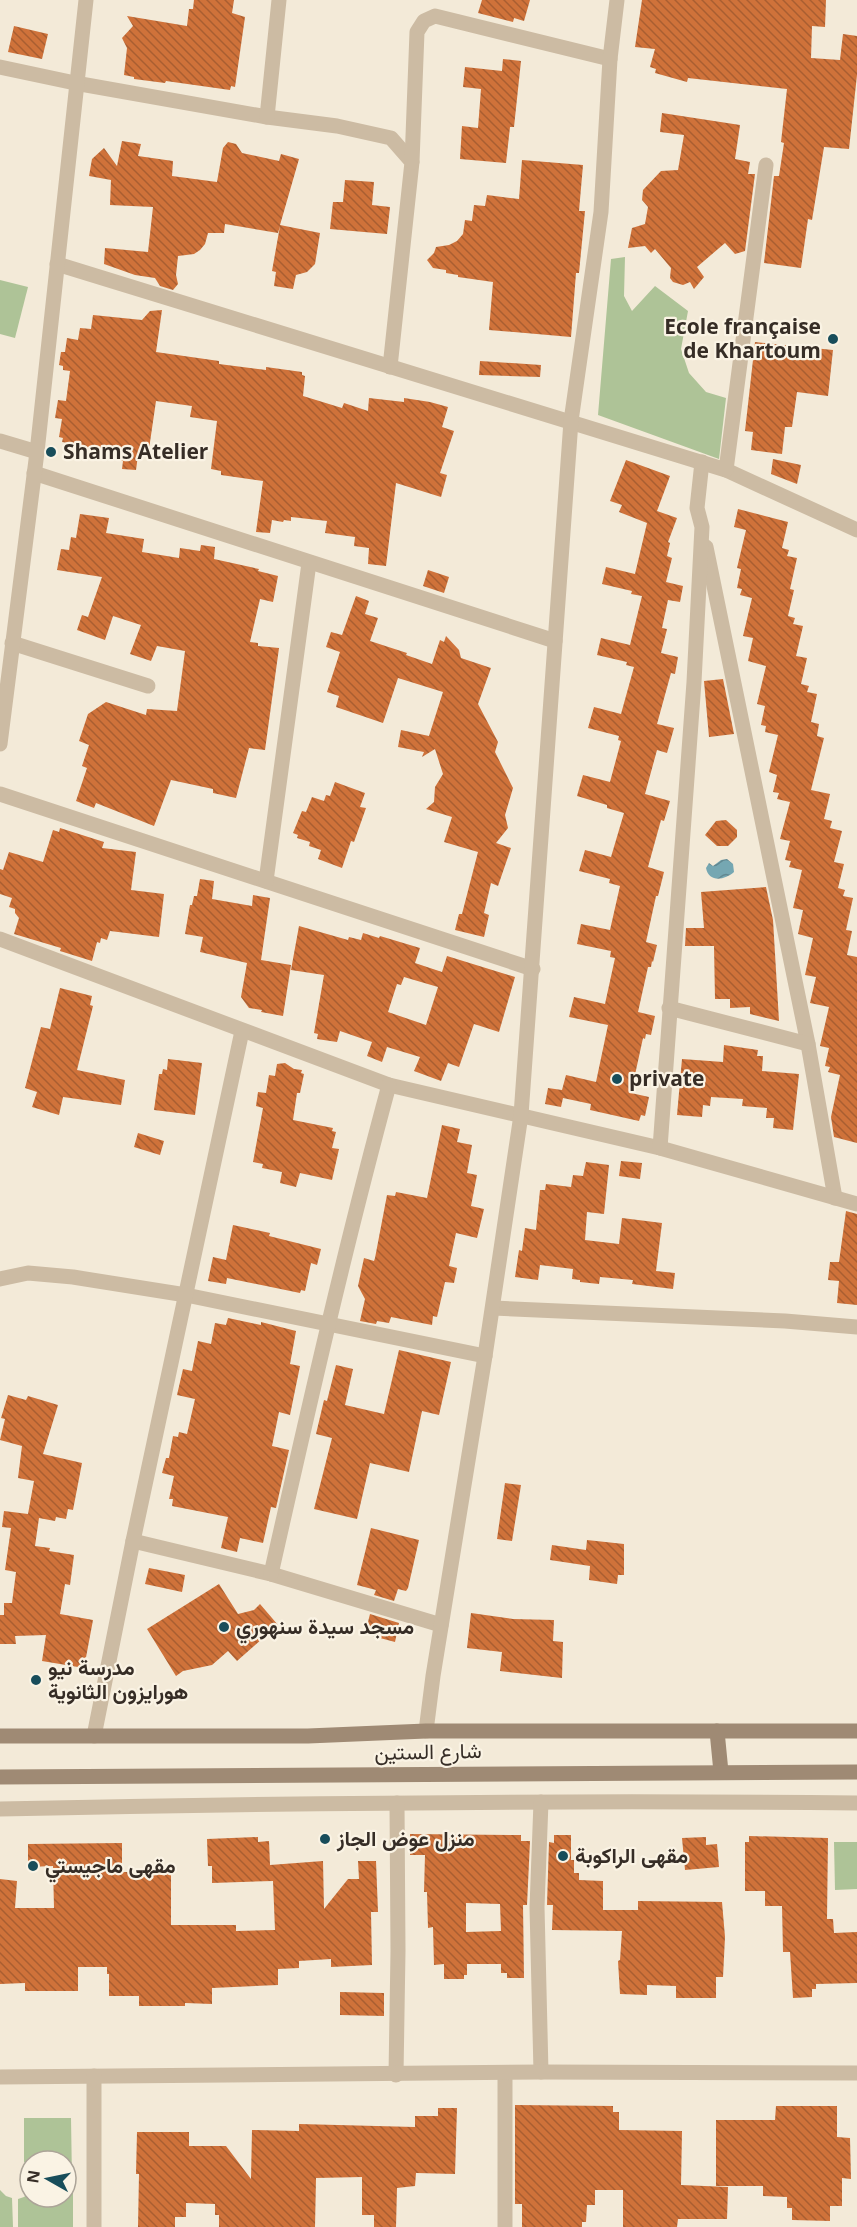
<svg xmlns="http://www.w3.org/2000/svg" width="857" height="2227" viewBox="0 0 857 2227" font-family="'Open Sans',Vazirmatn,sans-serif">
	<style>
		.green { fill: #aec397 }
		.water { fill: url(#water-waves) }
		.building { fill: url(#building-back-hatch); fill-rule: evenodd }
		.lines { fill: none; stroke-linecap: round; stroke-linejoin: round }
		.minor { stroke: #ccbba3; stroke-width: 15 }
		.secondary { stroke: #9f8a74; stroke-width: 15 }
		.poi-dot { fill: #184d5a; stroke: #faf3e4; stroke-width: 2 }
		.labels { text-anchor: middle; stroke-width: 4.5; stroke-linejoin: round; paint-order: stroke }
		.poi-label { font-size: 21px; font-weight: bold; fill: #362d26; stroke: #faf3e4; text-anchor: start }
		.street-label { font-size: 21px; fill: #362d26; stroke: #faf3e4 }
	</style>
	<defs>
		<pattern id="water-waves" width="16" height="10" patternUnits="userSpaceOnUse" patternTransform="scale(1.5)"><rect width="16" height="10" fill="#75a7b2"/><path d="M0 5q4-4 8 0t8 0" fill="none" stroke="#618891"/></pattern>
		<pattern id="building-back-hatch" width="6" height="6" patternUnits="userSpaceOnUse" patternTransform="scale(1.5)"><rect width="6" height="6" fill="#cf723a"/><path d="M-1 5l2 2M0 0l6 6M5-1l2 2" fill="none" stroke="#a95e31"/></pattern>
	</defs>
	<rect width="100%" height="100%" fill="#f3ead8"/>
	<!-- green -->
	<g class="green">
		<polygon points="625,257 624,296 632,311 655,286 688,311 681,349 689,373 706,392 726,398 719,459 598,415 611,259"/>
		<polygon points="0,280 28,287 15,338 0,334"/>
		<polygon points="834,1842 857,1842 857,1889 835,1890"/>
		<polygon points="24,2118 71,2118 72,2180 66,2180 66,2161 30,2161 30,2166 24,2162"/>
		<polygon points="66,2183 73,2183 73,2227 18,2227 18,2199 24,2197 30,2192 30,2197 66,2197"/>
		<polygon points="0,2190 6,2196 12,2198 13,2227 0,2227"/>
	</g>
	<!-- water -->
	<path class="water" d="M727 859 733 864 734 872C725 880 709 883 706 868L709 863 713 866 721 860Z"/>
	<!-- building -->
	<g class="building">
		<polygon points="194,0 234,0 232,13 245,17 235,87 231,86 230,90 166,81 165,83 134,79 134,77 124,75 127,48 122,38 133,26 127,16 187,26 189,9 193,9"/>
		<polygon points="482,0 530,0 524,21 514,18 513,22 478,13"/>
		<polygon points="642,0 826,0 825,27 812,26 811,58 840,60 843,34 857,36 857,75 849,149 824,147 812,220 808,219 801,268 764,263 774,176 779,176 784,143 781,142 787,89 688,78 687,82 655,73 656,69 650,67 655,49 635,47"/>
		<polygon points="14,26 48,34 42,59 8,52"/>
		<polygon points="503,59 521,61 514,127 510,127 506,163 460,159 462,126 478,128 481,89 463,87 465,67 502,71"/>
		<polygon points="662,113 740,125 735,159 750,162 748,174 755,174 745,251 735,254 725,243 697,267 704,277 694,289 690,282 683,285 673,282 670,278 671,268 655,249 651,253 645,246 628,248 632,228 645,224 648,207 642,200 643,190 661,171 678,170 684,135 660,132"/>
		<polygon points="122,141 141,144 138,156 173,161 172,176 217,182 223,148 228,142 236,144 242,153 279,161 281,154 299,159 280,225 320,233 315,264 307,272 296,275 293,289 274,286 276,272 272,271 280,226 278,233 225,224 224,233 208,233 205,244 200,250 194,254 178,256 176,275 178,284 173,290 160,286 155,278 135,275 104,264 105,248 148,252 153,207 110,205 111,180 89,176 92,159 104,148 117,166"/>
		<polygon points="522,160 583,165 579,211 585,211 579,273 576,273 571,337 489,330 493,282 458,277 458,275 446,273 446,270 433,268 427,260 434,253 436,247 449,245 457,241 463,234 465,220 472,221 474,205 485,206 487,195 519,199"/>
		<polygon points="345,180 374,182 372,205 390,207 387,234 330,229 333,202 343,202"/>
		<polygon points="162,310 156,352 219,361 219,364 266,370 266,367 302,372 302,375 305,376 303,396 342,408 344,403 368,411 369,398 404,402 404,398 430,402 448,407 442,427 454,431 440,473 447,475 441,497 396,483 386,566 368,564 369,548 354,546 355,537 325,533 327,521 291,517 291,521 284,520 283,522 272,520 270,533 256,532 263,481 221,475 221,471 211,469 217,421 190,417 192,406 156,401 149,449 139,448 136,470 122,469 123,461 112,459 113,452 80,448 81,445 62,442 63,438 59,437 62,419 55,418 58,400 66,401 70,371 63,370 63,366 59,365 61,352 65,352 67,338 78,340 80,328 91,329 93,315 142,320 150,311"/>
		<polygon points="755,342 833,350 828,396 797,392 792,427 785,427 782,454 751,450 753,432 745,431"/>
		<polygon points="480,361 541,365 540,377 479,375"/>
		<polygon points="773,459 801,465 797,484 771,474"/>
		<polygon points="626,460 670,476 657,511 677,518 668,542 670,543 667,556 672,558 666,582 683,586 680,602 668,600 662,628 667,629 661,653 678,657 675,674 671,673 657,724 674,728 667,753 657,750 645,794 670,801 664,821 661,820 648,867 664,872 658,896 656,896 646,942 657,945 653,962 652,961 651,967 648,967 638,1012 655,1016 651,1035 646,1034 645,1039 643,1038 631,1093 649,1097 645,1116 641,1115 639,1121 590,1110 591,1104 563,1098 561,1107 545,1104 548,1088 562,1090 566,1075 596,1082 608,1025 569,1017 574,997 605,1004 615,958 610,957 611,951 577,944 581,924 610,930 620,886 609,883 610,879 579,871 585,850 611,857 624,813 607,808 607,805 577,796 583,775 610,782 621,741 618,740 619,736 588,728 594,707 621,714 634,667 626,665 627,662 597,655 601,638 630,645 642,596 631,594 632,591 602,584 606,567 635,574 647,523 619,512 622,505 610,501"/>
		<polygon points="738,509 788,522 782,548 789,550 787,556 797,558 790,589 794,590 788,616 795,618 793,624 803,626 796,656 807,658 801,684 809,686 807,692 817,694 811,722 819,724 817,736 824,738 811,790 830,794 824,819 832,821 830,828 842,831 834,862 844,864 838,888 845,890 843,896 853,898 846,930 852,931 847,955 857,957 857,1143 834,1137 831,1117 840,1075 828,1072 830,1067 825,1066 829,1048 820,1046 829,1007 810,1003 816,977 805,975 813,938 798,934 803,910 793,908 802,870 789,867 791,861 785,860 790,841 780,839 790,802 777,799 779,793 773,792 777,775 769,772 778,735 765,732 766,726 761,725 765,706 757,704 766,666 748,661 753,638 743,636 752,598 740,595 742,589 737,588 741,569 737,568 746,530 734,527"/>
		<polygon points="80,514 109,518 106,533 144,539 142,552 179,558 180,548 200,551 201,545 215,547 214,559 259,569 258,571 278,576 273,602 260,599 250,642 258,643 258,646 279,648 265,750 249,748 236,798 213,793 213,789 171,780 154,826 96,803 94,808 76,801 87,768 82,766 89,745 79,741 88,714 106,702 146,715 147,709 177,711 185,651 157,646 151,661 130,654 141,625 113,616 105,640 77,630 82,615 88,617 102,577 57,570 61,549 69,550 71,537 76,538"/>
		<polygon points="428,570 449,577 444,593 423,586"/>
		<polygon points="356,596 369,601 365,614 378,618 370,641 407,653 406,655 432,664 440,640 444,642 446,636 459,650 461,658 491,668 478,704 498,742 495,752 513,788 505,815 508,828 496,843 511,848 498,886 491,883 484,913 489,915 484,937 455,930 459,914 462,914 478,852 444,842 452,817 426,809 434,802 435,787 443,774 435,749 422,757 424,752 398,747 401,730 429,736 443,692 398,678 383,723 336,707 339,696 327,692 340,652 326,647 331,632 342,635"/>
		<polygon points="723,679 734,734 709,737 704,681"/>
		<polygon points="335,782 365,793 360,807 366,808 354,842 351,841 342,868 318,859 321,850 309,846 310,842 297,838 298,835 293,833 302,811 306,812 312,797 324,801 326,795 330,796"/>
		<polygon points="726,820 737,830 737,837 728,846 717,846 705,835 716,821"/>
		<polygon points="60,828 104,842 102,848 136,852 131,890 164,894 159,937 110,931 107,940 101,938 100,943 97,942 92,961 60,951 61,948 14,934 19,918 15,913 15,909 9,907 12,898 0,894 0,869 3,870 9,852 43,862 53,830 59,832"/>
		<polygon points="200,879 214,881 212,899 252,906 253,895 270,898 261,960 291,965 283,1016 261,1012 262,1010 249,1008 241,997 247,963 200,952 203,937 185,934 190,905 192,905 194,896 197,896"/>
		<polygon points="766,887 773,920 779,1021 750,1014 750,1007 730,1008 730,999 715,999 714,946 685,946 686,928 704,928 701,892"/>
		<path d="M299 926 348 940 349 937 361 940 363 933 379 938 380 936 420 948 415 963 442 972 447 956 515 977 499 1032 474 1024 459 1067 448 1063 441 1081 414 1071 420 1057 387 1047 382 1062 367 1056 372 1042 340 1031 337 1042 317 1039 318 1034 314 1033 324 975 291 970ZM404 977 438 987 426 1025 388 1012 397 984 401 985Z"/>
		<polygon points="60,988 92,996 90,1005 93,1006 77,1070 125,1080 121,1105 63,1097 59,1115 32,1107 37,1092 25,1088 41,1027 50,1029"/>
		<polygon points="724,1045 758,1050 757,1056 763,1056 762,1071 799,1074 793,1130 773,1128 774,1118 766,1118 767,1108 742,1106 743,1099 711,1097 710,1106 703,1105 702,1117 677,1115 682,1059 723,1062"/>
		<polygon points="168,1059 202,1063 195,1115 154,1110 159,1074 162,1074 163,1069 167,1070"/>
		<polygon points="285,1063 294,1069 302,1070 301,1073 304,1074 300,1093 297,1093 293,1120 333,1128 332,1131 336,1132 332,1148 339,1149 332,1180 300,1173 296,1187 280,1183 282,1172 262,1168 263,1164 253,1162 263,1108 256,1106 258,1092 266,1093 269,1075 275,1076 277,1064"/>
		<polygon points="442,1125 460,1129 457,1142 472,1145 467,1173 477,1175 471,1206 484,1209 477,1238 456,1233 449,1266 457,1268 454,1283 445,1282 437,1317 433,1316 432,1325 391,1317 389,1323 377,1321 376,1324 360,1321 365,1299 358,1286 364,1258 374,1261 375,1258 387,1195 395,1196 396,1192 427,1198"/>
		<polygon points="138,1133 164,1141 160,1155 134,1147"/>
		<polygon points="621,1161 642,1163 640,1179 619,1176"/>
		<polygon points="586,1162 609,1165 604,1214 587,1212 585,1240 619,1244 622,1218 662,1223 656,1271 675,1273 673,1289 632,1284 633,1280 600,1277 599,1284 580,1282 580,1280 572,1279 573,1269 540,1265 538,1280 515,1277 519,1250 522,1251 525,1228 536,1230 540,1190 545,1190 546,1184 571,1187 573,1175 583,1176"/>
		<polygon points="846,1211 857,1214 857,1305 837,1303 839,1281 828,1280 830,1262 839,1262"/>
		<polygon points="233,1225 270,1233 269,1236 321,1249 317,1265 311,1263 305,1291 301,1290 300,1293 227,1278 226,1284 208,1281 213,1257 226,1260"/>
		<polygon points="228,1318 261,1325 261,1322 296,1331 290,1364 300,1366 290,1415 279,1412 272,1446 289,1450 276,1508 271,1507 263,1543 240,1538 237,1552 221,1548 228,1517 172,1506 173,1499 169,1499 174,1476 162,1473 166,1458 169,1458 173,1436 178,1437 179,1432 187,1434 195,1399 177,1395 183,1369 192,1371 198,1341 211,1344 215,1323 226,1325"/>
		<polygon points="399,1350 451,1362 439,1415 422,1411 409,1472 370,1463 357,1519 314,1509 332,1438 316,1434 324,1400 327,1401 336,1365 353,1369 345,1405 384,1414"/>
		<polygon points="8,1395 26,1400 28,1396 58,1405 43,1454 82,1463 73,1510 68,1509 66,1519 56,1517 55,1521 39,1518 35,1546 50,1548 49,1551 74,1555 70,1585 65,1584 60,1614 93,1620 84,1668 42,1661 46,1635 15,1636 16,1644 0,1644 0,1615 4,1615 4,1603 12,1603 16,1572 5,1570 11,1528 2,1527 4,1511 28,1514 34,1481 18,1478 22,1446 0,1440 5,1419 1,1418"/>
		<polygon points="505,1483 521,1485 512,1541 497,1539"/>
		<polygon points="371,1528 419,1540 408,1588 406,1591 398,1589 394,1601 374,1595 376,1590 357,1585"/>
		<polygon points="587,1540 624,1544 624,1575 618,1575 617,1584 589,1580 590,1566 550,1560 552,1545 586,1550"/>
		<polygon points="149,1568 185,1575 182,1592 145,1584"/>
		<polygon points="219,1584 238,1614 254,1610 260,1604 278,1625 237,1661 228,1651 212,1665 183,1671 176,1676 147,1629"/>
		<polygon points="471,1613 513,1619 554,1620 553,1641 563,1642 562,1678 500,1671 502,1652 467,1648"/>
		<polygon points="370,1614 399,1623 395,1642 365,1634"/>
		<path d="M410 1834 521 1835V1841H530L527 1905H523L524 1978H507V1973H501V1964H467V1975H464V1979H444V1964L434 1965 433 1927 428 1928 427 1892H424L425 1855H410ZM466 1903 500 1904 501 1931 466 1932Z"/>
		<polygon points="554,1835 571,1835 571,1860 574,1860 574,1873 579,1873 579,1880 603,1881 603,1910 638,1910 638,1901 722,1902 725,1937 723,1977 716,1977 716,1998 676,1998 676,1986 647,1985 647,1995 620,1994 618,1961 620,1960 622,1931 552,1930 553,1905 547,1905 549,1842 554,1843"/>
		<polygon points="749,1836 828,1838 827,1919 833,1919 834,1933 857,1932 857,1983 816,1984 816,1989 812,1989 812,1997 793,1998 790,1952 783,1952 782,1906 765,1906 765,1891 745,1891 745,1842 749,1842"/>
		<polygon points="258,1837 258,1842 269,1841 270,1865 323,1861 324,1909 348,1879 359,1879 358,1861 376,1861 378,1912 371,1912 372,1965 331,1967 331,1959 299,1961 299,1968 278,1969 278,1985 212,1988 212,2004 185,2003 185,2006 139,2006 139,1996 109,1996 109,1974 107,1974 107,1967 78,1967 78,1991 25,1991 25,1983 0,1984 0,1879 17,1881 15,1908 54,1908 53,1866 28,1867 28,1844 122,1843 122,1872 171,1872 171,1925 236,1925 236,1931 275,1930 273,1881 212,1883 212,1866 208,1866 207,1839"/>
		<polygon points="706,1837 706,1845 717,1844 719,1867 685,1870 682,1838"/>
		<polygon points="340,1992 384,1993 384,2016 340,2015"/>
		<polygon points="515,2105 613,2106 613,2112 619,2112 619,2130 682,2131 681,2185 728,2187 727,2219 678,2219 677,2227 623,2227 623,2190 595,2190 595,2205 587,2205 586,2222 582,2222 582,2227 522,2227 522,2204 515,2204"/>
		<polygon points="776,2106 837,2106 837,2137 850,2138 851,2179 842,2178 842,2206 830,2206 830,2221 792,2220 792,2208 787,2208 787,2197 763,2196 763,2186 716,2186 716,2120 775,2120"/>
		<polygon points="438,2108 457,2108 455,2174 416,2173 415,2186 397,2188 396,2227 374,2227 374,2215 362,2215 362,2177 316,2178 315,2227 219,2227 219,2215 215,2215 215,2204 186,2203 186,2217 175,2217 175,2227 138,2227 139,2174 136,2174 137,2132 189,2132 189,2146 226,2146 251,2179 252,2130 299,2131 299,2124 415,2127 415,2116 438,2116"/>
	</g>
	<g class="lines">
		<!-- minor -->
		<g class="minor">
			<polyline points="0,67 75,83 267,117 337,126 391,138 412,162 390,367"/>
			<polyline points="267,117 279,0"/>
			<polyline points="412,162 417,32 424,21 435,16 610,59"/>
			<polyline points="57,264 726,470 857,530"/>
			<polyline points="0,441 37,452"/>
			<polyline points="726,470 766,165"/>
			<polyline points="34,473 555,641"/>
			<polyline points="706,547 808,1044 835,1198"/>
			<polyline points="12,643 148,686"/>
			<polyline points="0,744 37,452 86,0"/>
			<polyline points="0,794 533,969"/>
			<polyline points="266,881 309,563"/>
			<polyline points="0,939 389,1085 660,1148 857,1204"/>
			<polyline points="669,1008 808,1044"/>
			<polyline points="660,1148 694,682 702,527 697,508 702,462"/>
			<polyline points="0,1279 28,1273 73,1277 186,1295 485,1356"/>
			<polyline points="493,1308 785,1321 857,1327"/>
			<polyline points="133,1541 271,1574 441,1625"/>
			<path d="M271 1574C308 1410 345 1247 389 1085"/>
			<polyline points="426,1731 433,1676 485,1356 521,1115 571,421 601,212 610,59 617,0"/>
			<polyline points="94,1736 133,1541 242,1031"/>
			<path d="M0 1809C286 1803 571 1800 857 1803"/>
			<polyline points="541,2072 537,1907 541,1802"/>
			<polyline points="505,2074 505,2227"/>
			<polyline points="396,2075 398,1951 397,1803"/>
			<polyline points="0,2077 541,2072 857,2073"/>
			<polyline points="94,2227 94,2076"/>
		</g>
		<!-- secondary -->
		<g class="secondary">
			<polyline points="717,1731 721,1772"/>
			<polyline points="0,1736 308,1736 426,1731 857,1731"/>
			<polyline points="0,1777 857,1772"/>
		</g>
	</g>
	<!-- markers -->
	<g class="poi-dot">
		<circle cx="833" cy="339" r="6"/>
		<circle cx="51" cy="452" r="6"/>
		<circle cx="617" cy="1079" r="6"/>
		<circle cx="224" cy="1627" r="6"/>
		<circle cx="36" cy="1680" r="6"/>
		<circle cx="325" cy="1839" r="6"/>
		<circle cx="563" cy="1856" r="6"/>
		<circle cx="33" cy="1866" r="6"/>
	</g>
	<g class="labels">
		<!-- poi labels -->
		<g class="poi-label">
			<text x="821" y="334" text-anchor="end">Ecole française<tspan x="821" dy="24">de Khartoum</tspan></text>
			<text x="63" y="459">Shams Atelier</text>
			<text x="629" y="1086">private</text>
			<text x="236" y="1634">مسجد سيدة سنهوري</text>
			<text x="48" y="1675">مدرسة نيو<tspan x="48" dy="24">هورايزون الثانوية</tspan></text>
			<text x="337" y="1846">منزل عوض الجاز</text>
			<text x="575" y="1863">مقهى الراكوبة</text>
			<text x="45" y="1873">مقهى ماجيستي</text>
		</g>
		<!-- street labels -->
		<g class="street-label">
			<text transform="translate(428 1752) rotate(-1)" y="7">شارع الستين</text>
		</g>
	</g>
	<!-- north arrow -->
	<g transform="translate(48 2179) rotate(279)"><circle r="28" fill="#faf3e4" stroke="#aca498" stroke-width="1.5"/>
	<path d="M0-4.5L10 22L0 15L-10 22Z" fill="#184d5a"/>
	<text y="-9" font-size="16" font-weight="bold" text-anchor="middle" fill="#362d26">N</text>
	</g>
</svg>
